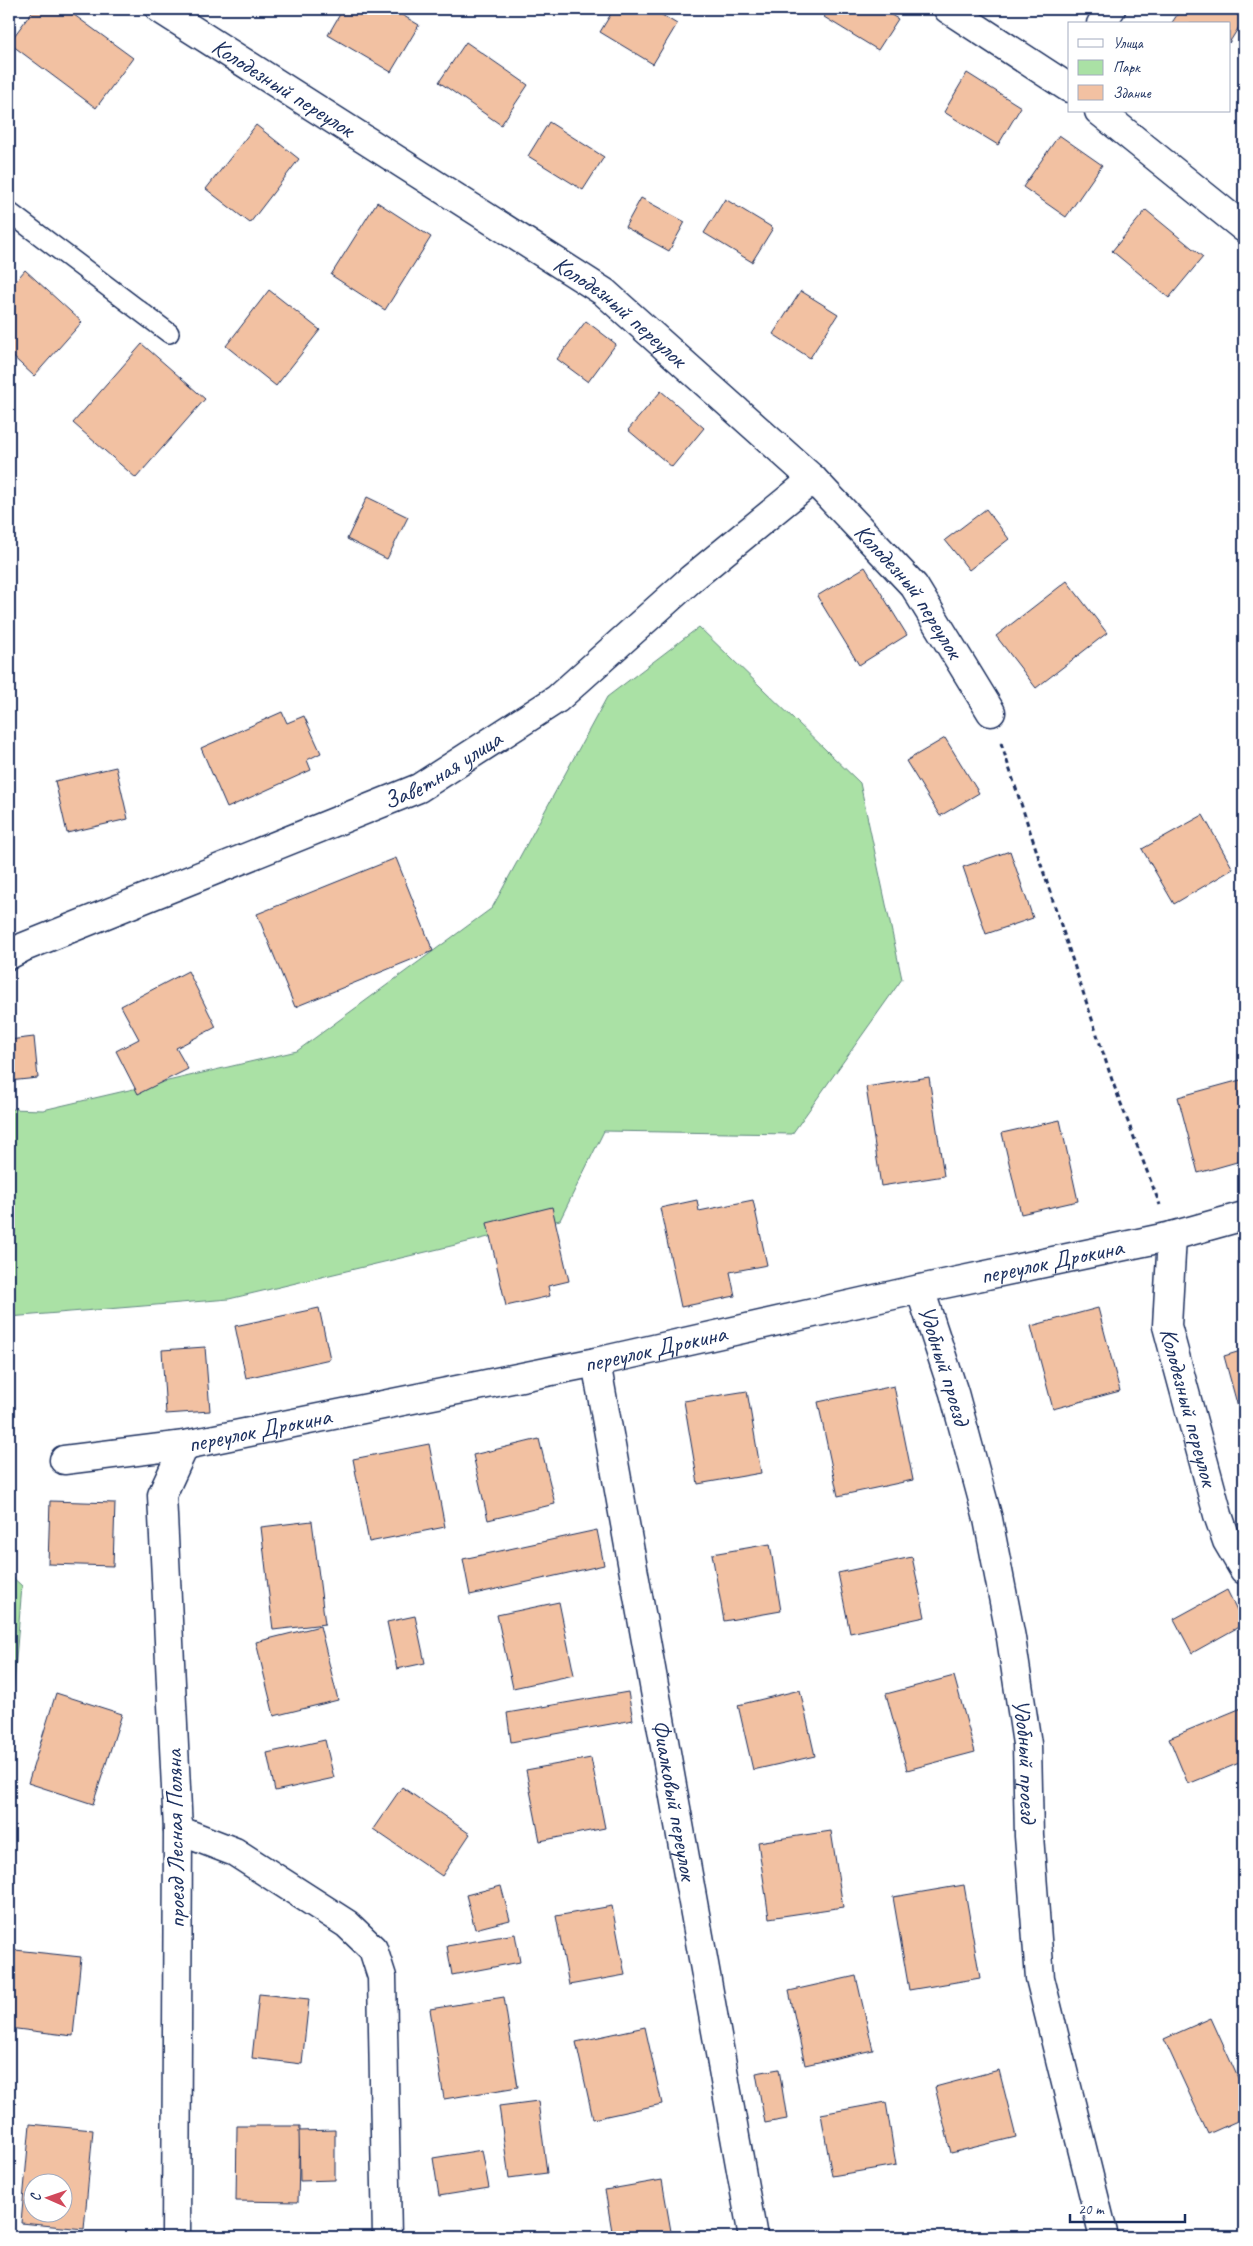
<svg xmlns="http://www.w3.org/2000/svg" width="1253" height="2246" viewBox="0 0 1253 2246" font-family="Caveat,sans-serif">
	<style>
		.green { fill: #aae1a5; stroke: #628882 }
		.building { fill: #f2c1a2; stroke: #1b2f5e; fill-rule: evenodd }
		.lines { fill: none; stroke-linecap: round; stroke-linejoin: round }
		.service-casing { stroke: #1b2f5e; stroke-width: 22 }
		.minor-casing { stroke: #1b2f5e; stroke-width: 31 }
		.path { stroke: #1b2f5e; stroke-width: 3; stroke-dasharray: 5 4; stroke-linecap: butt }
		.service { stroke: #fff; stroke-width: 19 }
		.minor { stroke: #fff; stroke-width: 28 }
		.labels { text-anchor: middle; stroke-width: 5; stroke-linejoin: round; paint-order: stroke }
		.street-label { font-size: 24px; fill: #1b2f5e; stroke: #fff }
	</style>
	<rect width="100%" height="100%" fill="#fff"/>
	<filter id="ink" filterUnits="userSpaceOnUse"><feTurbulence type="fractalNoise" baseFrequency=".02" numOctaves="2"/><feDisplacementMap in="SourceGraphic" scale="10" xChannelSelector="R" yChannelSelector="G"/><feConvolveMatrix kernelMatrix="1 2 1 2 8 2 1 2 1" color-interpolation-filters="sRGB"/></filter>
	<g filter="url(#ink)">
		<!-- green -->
		<g class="green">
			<polygon points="699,627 860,783 902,979 792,1134 604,1131 560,1220 229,1299 9,1317 9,1109 43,1110 297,1051 492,908 607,697"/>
			<polygon points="9,1574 22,1586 9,1744"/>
		</g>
		<!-- building -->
		<g class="building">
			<polygon points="34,9 66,9 133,58 96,108 9,43"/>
			<polygon points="343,9 392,9 419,25 391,72 328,35"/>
			<polygon points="614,9 652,9 677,24 653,64 600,32"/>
			<polygon points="829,9 881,9 898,19 878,50 824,17"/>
			<polygon points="1181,9 1236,9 1244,14 1244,19 1229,43 1229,24 1171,24"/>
			<polygon points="466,42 528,85 501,125 439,82"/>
			<polygon points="967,73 1021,107 998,145 944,112"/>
			<polygon points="549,122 604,157 583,190 528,156"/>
			<polygon points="256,125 299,159 250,223 206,189"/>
			<polygon points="1059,135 1102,165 1066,217 1023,187"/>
			<polygon points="641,198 685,222 669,251 625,227"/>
			<polygon points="725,199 773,228 752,262 704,233"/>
			<polygon points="377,202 431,237 385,310 331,275"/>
			<polygon points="1146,210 1203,257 1169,298 1112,251"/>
			<polygon points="25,270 82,322 34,376 9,353 9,289"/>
			<polygon points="269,290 320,330 276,386 226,346"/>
			<polygon points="801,291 838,314 810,358 773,334"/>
			<polygon points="586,321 616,344 588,382 557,359"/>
			<polygon points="142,344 205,399 136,478 73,423"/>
			<polygon points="661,391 704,428 672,467 628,430"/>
			<polygon points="367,497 408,517 387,559 347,539"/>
			<polygon points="986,509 1009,539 969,570 945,540"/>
			<polygon points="865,567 907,635 859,665 817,596"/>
			<polygon points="1067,581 1107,633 1036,688 996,636"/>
			<polygon points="282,712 287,723 304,716 321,753 307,760 311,770 227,808 201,748"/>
			<polygon points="945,738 979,793 940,816 906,761"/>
			<polygon points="116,767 128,819 67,833 55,781"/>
			<polygon points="1203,815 1233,869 1174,904 1142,849"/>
			<polygon points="1010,851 1033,918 986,934 963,867"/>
			<polygon points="396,858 433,951 295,1007 257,914"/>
			<polygon points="188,971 216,1027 176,1048 188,1069 138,1094 116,1051 139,1039 121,1006"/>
			<polygon points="34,1037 38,1078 9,1081 9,1040"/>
			<polygon points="929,1077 944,1176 881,1186 866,1087"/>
			<polygon points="1244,1079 1244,1160 1198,1173 1178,1097"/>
			<polygon points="1060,1120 1078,1201 1021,1214 1002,1133"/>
			<polygon points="697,1200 699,1211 753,1200 767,1265 730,1272 735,1296 681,1307 660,1208"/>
			<polygon points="552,1207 569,1281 548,1286 550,1296 506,1306 487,1223"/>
			<polygon points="319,1308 330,1359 246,1378 235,1326"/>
			<polygon points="1098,1308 1120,1391 1053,1409 1031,1326"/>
			<polygon points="205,1347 210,1411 166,1414 162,1350"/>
			<polygon points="1244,1350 1244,1409 1239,1411 1224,1356"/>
			<polygon points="894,1386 913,1480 838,1496 818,1402"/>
			<polygon points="747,1391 761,1473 698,1484 684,1401"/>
			<polygon points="539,1439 555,1504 488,1520 473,1455"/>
			<polygon points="429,1444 445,1527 369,1542 353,1459"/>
			<polygon points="50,1501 115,1503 113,1566 48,1564"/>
			<polygon points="312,1521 325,1624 273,1630 261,1527"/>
			<polygon points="597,1530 604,1565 470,1595 463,1559"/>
			<polygon points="770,1544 781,1611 724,1621 712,1554"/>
			<polygon points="912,1557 925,1617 850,1633 838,1573"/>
			<polygon points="1227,1590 1244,1624 1192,1653 1174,1619"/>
			<polygon points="559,1602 574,1675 513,1688 497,1615"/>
			<polygon points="415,1616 425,1663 397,1669 387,1622"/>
			<polygon points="320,1626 338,1700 274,1716 256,1642"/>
			<polygon points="954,1676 975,1752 907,1770 886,1694"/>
			<polygon points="800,1690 815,1756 753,1770 738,1705"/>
			<polygon points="628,1692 633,1720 511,1742 507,1713"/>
			<polygon points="56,1693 122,1714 93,1804 28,1783"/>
			<polygon points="1244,1707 1244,1761 1188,1784 1169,1738"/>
			<polygon points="325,1740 334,1778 275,1791 267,1753"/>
			<polygon points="591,1758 605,1828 540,1841 526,1770"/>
			<polygon points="402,1787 470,1834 442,1876 373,1829"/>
			<polygon points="831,1831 843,1907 769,1918 758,1842"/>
			<polygon points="964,1885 980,1978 909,1990 893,1897"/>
			<polygon points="501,1886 510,1920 475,1929 466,1895"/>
			<polygon points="612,1906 625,1975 569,1985 556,1916"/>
			<polygon points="515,1934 520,1962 452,1975 447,1946"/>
			<polygon points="15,1950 81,1957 73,2036 9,2028"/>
			<polygon points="856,1976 873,2050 805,2065 789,1991"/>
			<polygon points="259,1994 309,1999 302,2064 252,2058"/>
			<polygon points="504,1997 518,2087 444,2099 430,2009"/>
			<polygon points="1211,2018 1244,2091 1244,2118 1208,2134 1164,2039"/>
			<polygon points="645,2027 662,2104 593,2119 576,2042"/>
			<polygon points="779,2069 787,2119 765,2123 756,2073"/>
			<polygon points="999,2070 1016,2137 951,2153 935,2087"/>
			<polygon points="538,2101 547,2173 509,2178 499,2106"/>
			<polygon points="886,2102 896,2165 832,2176 821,2114"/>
			<path d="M30 2124 93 2130 84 2229 21 2223ZM32 2184H62V2214H32Z"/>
			<polygon points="237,2126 300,2126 298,2202 236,2201"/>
			<polygon points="335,2130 335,2180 300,2181 299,2131"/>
			<polygon points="482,2150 489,2188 439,2196 433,2158"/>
			<polygon points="662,2180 672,2237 613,2237 605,2190"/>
		</g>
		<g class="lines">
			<defs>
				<polyline id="service" points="9,212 169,333"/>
				<g id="minor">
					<path id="s1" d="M160 9 604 292 813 479 914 586 991 712"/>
					<polyline points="948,9 1069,88"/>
					<polyline points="1101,24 1111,9"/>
					<polyline points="1099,111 1244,228"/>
					<path id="s2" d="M9 955 24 947 419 788 557 699 691 579 813 479"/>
					<path id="s3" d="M1172 1236 1167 1326 1218 1515 1227 1541 1244 1570"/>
					<path id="s4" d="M920 1289 954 1393 988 1519 1011 1638 1027 1744 1029 1836 1040 1978 1104 2237"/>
					<path id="s5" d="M596 1362 753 2237"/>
					<path id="s6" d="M64 1460 185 1445 596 1362 920 1289 1172 1236 1244 1216"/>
					<polyline points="178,1830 235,1852 347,1924 373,1949 382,1977 387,2237"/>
					<polyline points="176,2237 178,1830 162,1495 185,1445"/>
				</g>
			</defs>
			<!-- service casing -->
			<use href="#service" class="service-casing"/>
			<!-- minor casing -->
			<use href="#minor" class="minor-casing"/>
			<!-- path -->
			<polyline class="path" points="1001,743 1113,1083 1160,1205"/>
			<!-- service -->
			<use href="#service" class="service"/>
			<!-- minor -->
			<use href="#minor" class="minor"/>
		</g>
	</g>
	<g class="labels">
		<!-- street labels -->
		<g class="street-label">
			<text dy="8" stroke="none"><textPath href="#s1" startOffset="146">Колодезный переулок</textPath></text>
			<text dy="8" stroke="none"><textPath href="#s1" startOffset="551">Колодезный переулок</textPath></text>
			<text dy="8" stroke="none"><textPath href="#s1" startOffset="955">Колодезный переулок</textPath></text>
			<text dy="8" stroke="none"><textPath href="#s2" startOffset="472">Заветная улица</textPath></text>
			<text dy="8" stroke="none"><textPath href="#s6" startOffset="1008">переулок Дрокина</textPath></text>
			<text dy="8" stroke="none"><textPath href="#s6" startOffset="602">переулок Дрокина</textPath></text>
			<text dy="8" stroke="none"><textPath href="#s4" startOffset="80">Удобный проезд</textPath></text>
			<text dy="8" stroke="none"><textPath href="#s3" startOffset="174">Колодезный переулок</textPath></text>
			<text dy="8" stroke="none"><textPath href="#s6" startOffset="198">переулок Дрокина</textPath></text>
			<text dy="8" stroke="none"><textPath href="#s4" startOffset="485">Удобный проезд</textPath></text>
			<text dy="8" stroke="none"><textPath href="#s5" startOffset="445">Фиалковый переулок</textPath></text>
			<text transform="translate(175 1839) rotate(-91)" y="8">проезд Лесная Поляна</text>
		</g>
	</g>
	<!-- margin -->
	<rect width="1253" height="2246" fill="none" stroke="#fff" stroke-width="30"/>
	<rect x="15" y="15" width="1223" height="2216" fill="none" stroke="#1b2f5e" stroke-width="2" filter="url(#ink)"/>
	<!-- legend -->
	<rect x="1068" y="22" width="162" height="90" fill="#ffffff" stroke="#a4acbf"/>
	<rect x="1078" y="39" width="25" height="8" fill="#ffffff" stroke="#a4acbf"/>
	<text x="1113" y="48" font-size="15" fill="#1b2f5e">Улица</text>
	<rect x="1078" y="60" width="25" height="15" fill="#aae1a5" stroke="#a4acbf"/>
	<text x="1113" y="72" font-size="15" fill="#1b2f5e">Парк</text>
	<rect x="1078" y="85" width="25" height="15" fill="#f2c1a2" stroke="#a4acbf"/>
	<text x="1113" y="98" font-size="15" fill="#1b2f5e">Здание</text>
	<!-- north arrow -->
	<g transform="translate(48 2198) rotate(272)"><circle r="24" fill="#ffffff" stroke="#a4acbf"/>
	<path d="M0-4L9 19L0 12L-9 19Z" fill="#d1495b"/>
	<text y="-8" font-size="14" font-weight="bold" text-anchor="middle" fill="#1b2f5e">С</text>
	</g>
	<!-- scale -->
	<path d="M1070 2214v8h115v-8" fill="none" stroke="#1b2f5e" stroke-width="2.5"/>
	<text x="1078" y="2214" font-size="15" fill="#1b2f5e" stroke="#ffffff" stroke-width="4" paint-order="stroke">20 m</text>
</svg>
